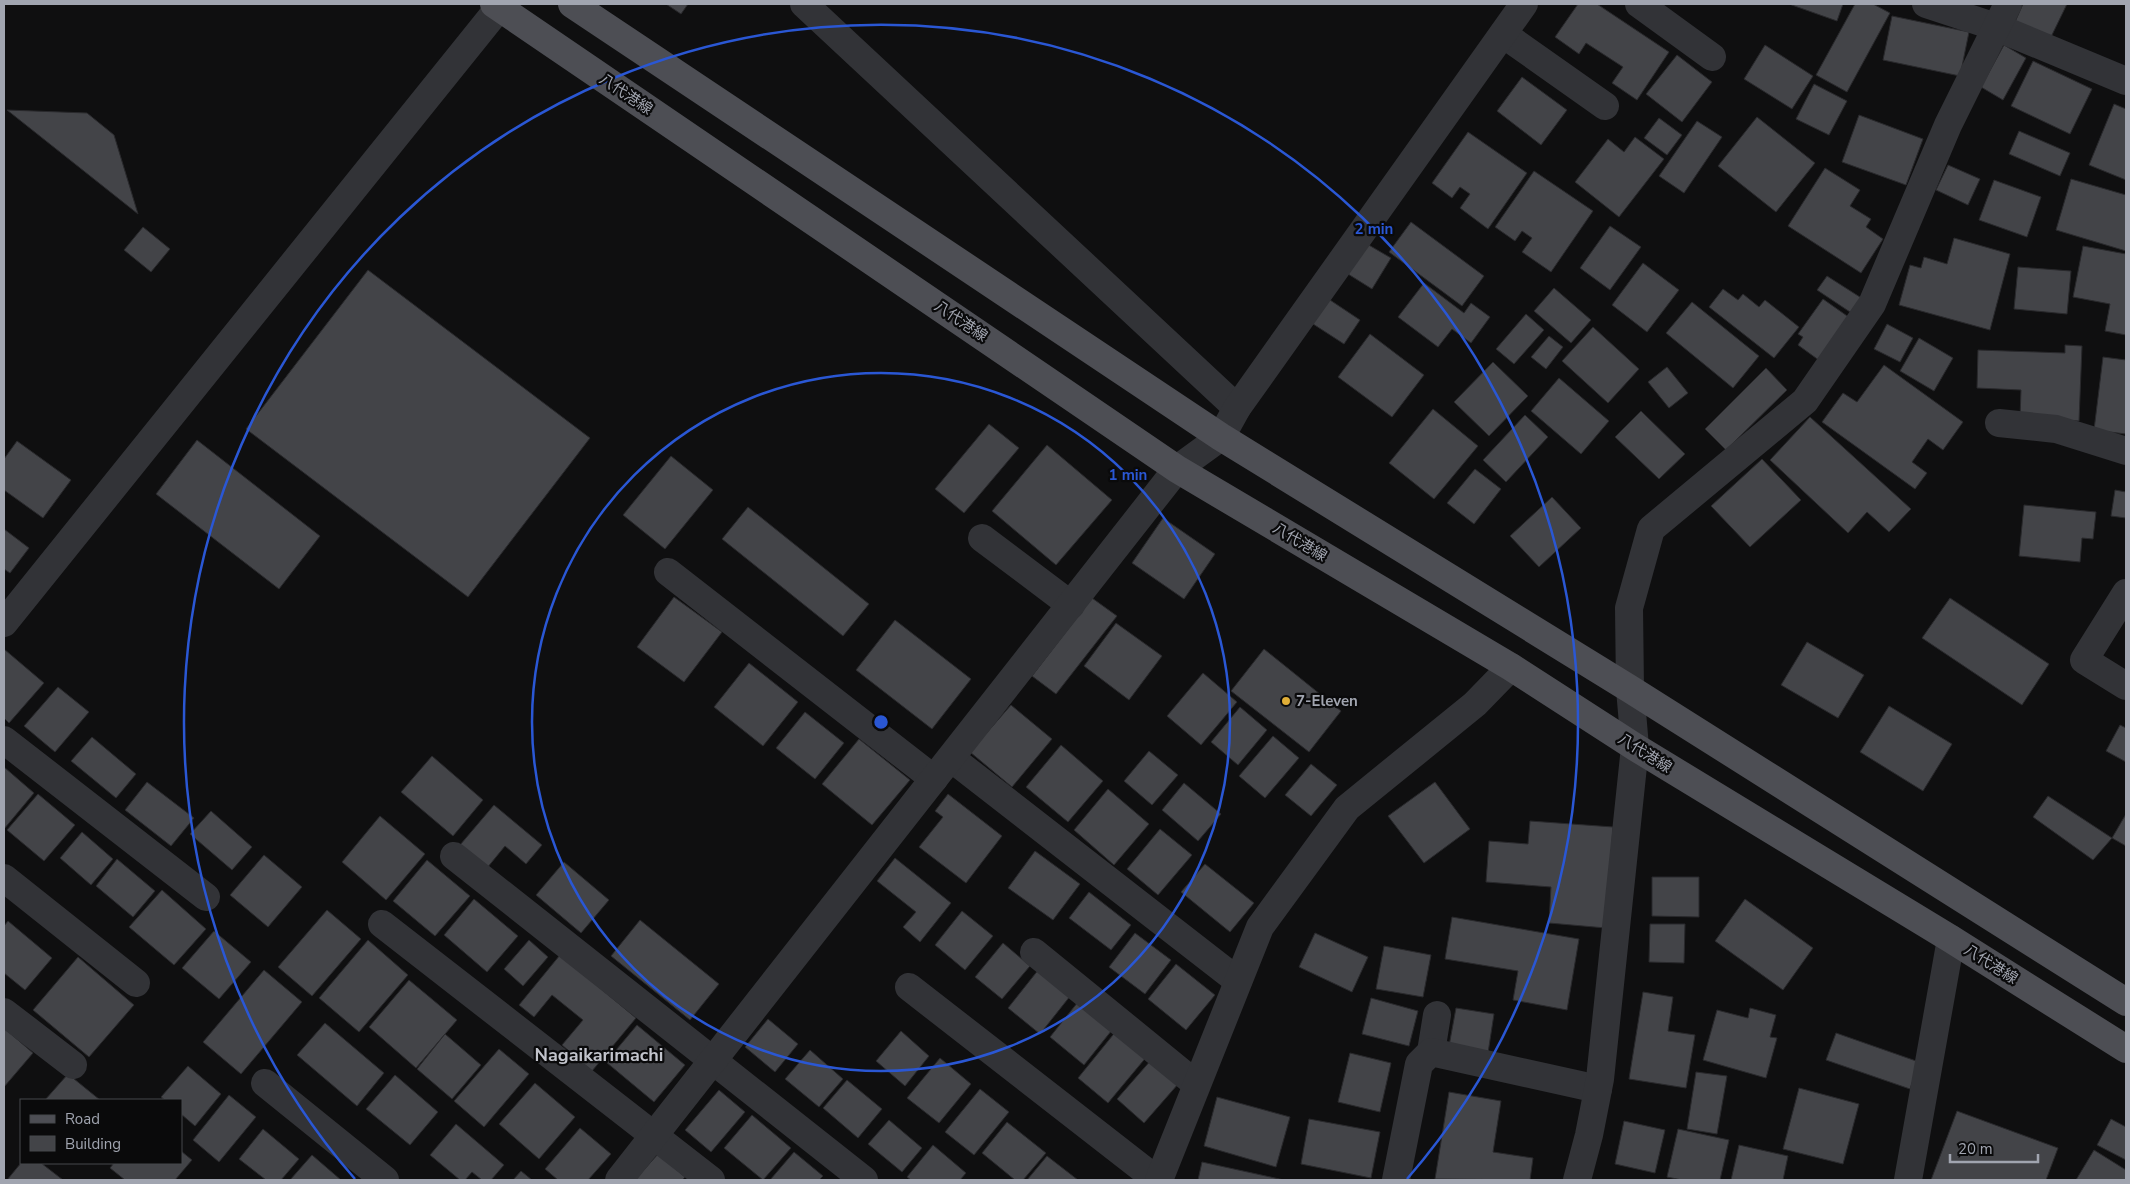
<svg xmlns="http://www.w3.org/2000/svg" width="2130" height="1184" viewBox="0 0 2130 1184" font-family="'Nunito Sans','Noto Sans JP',sans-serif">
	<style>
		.building { fill: #434448; stroke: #29292c }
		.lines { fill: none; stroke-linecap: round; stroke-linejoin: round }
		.minor { stroke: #323337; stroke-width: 28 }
		.major { stroke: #4d4e54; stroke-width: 28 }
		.ring { fill: none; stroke: #2a57d4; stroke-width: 2.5 }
		.poi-dot { fill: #e0ae37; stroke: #0a0a0b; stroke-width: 2 }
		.labels { text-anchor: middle; stroke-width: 4.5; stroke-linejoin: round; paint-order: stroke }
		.street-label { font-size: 15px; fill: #a1a5b0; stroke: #0a0a0b }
		.poi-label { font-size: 15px; font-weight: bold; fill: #a1a5b0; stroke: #0a0a0b; text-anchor: start }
		.quarter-label { font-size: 18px; font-weight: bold; fill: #c2c4cc; stroke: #0a0a0b }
		.centre { fill: #2a57d4; stroke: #0a0a0b; stroke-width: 2.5 }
		.ring-label { font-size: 15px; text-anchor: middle; font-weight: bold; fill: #2a57d4; stroke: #0a0a0b; stroke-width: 4.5; stroke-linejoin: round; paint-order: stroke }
	</style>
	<rect width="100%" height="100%" fill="#0f0f10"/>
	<!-- building -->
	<g class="building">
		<polygon points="666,4 688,4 681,14"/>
		<polygon points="1578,4 1597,4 1669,52 1637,100 1612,83 1623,67 1586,43 1579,54 1555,37"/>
		<polygon points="1789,4 1843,4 1837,21"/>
		<polygon points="1855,4 1873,4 1890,13 1847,92 1816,75"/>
		<polygon points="2023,4 2067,4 2050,39 2015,22"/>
		<polygon points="1892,16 1969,32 1960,76 1883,60"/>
		<polygon points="1765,45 1813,76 1792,109 1744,79"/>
		<polygon points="2004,45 2026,58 2003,100 1981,87"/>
		<polygon points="1677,55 1712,82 1682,122 1646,94"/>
		<polygon points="2033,61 2092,89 2070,134 2011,106"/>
		<polygon points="1522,77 1567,110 1541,145 1497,111"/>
		<polygon points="1814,84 1847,101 1829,135 1796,119"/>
		<polygon points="2114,104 2126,109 2126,180 2089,165"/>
		<polygon points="7,110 87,113 114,135 138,214"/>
		<polygon points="1859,115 1923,139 1906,185 1842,162"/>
		<polygon points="1757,117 1815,163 1776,212 1718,166"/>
		<polygon points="1659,118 1682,135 1667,155 1644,138"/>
		<polygon points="1697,121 1722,137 1684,193 1659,176"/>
		<polygon points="2019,131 2070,153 2060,176 2009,154"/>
		<polygon points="1468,132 1527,173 1488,229 1460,208 1470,194 1460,187 1452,198 1432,183"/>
		<polygon points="1635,137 1664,159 1619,217 1575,182 1608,139 1624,152"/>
		<polygon points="1948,165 1980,179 1968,205 1936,190"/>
		<polygon points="1825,168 1860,190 1850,206 1871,219 1866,227 1883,239 1861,273 1788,226"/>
		<polygon points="1534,171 1593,211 1551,272 1522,252 1532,238 1522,231 1515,241 1495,227"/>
		<polygon points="2071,179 2126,195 2126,251 2056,230"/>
		<polygon points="1994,180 2041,197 2027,237 1979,220"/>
		<polygon points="1411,222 1484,276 1462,306 1389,252"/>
		<polygon points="1610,226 1641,247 1610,290 1580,268"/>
		<polygon points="143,227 170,249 151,272 124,250"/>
		<polygon points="1954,238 2010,254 1990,330 1899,305 1910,265 1921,268 1924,257 1947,264"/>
		<polygon points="1367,244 1391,258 1372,289 1348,274"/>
		<polygon points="2083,246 2126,254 2126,335 2105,331 2110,304 2073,297"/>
		<polygon points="1643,263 1679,290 1647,332 1612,305"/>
		<polygon points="2018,267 2071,271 2067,314 2014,309"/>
		<polygon points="368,270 590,438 468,597 246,429"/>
		<polygon points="1827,276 1863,299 1853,314 1817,290"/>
		<polygon points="1424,283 1464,313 1471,303 1490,317 1471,343 1452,329 1438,347 1398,317"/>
		<polygon points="1554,288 1591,320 1571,343 1534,311"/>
		<polygon points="1723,289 1738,300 1743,294 1759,307 1765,300 1799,327 1774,358 1709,307"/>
		<polygon points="1327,298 1360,320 1344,344 1310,322"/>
		<polygon points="1823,299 1850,318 1820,361 1798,345 1803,337 1798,334"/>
		<polygon points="1692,302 1759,356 1733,388 1666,333"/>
		<polygon points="1526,314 1544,330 1514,364 1496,349"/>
		<polygon points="1887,324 1913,338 1900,362 1874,349"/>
		<polygon points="1593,327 1639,369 1608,403 1562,361"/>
		<polygon points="1370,334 1424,375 1392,417 1338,377"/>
		<polygon points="1549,336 1563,347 1546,369 1531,357"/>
		<polygon points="1919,338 1953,358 1934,391 1900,371"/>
		<polygon points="2065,345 2082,346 2079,421 2020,418 2021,390 1977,388 1978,350 2065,353"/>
		<polygon points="2103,357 2126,360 2126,434 2094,430"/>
		<polygon points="1493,362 1528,396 1489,436 1454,402"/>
		<polygon points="1884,365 1963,422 1943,450 1928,439 1912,462 1927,473 1915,489 1822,422 1843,393 1857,402"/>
		<polygon points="1667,367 1688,393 1669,408 1648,382"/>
		<polygon points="1766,368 1787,390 1726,450 1705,429"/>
		<polygon points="1559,378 1609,421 1581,454 1531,411"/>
		<polygon points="1433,409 1478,446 1434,499 1389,463"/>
		<polygon points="1641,411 1685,454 1659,479 1615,437"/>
		<polygon points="1525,415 1548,437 1506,482 1483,460"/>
		<polygon points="1810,417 1911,509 1889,532 1867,512 1848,533 1770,460"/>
		<polygon points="989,424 1019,448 964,513 935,489"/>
		<polygon points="197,440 320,536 279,589 156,494"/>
		<polygon points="17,441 71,480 43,518 4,490 4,459"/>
		<polygon points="1047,445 1112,500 1056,565 992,511"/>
		<polygon points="671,456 713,490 665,549 623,515"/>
		<polygon points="1762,459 1801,500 1750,547 1711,506"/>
		<polygon points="1475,469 1501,489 1474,524 1447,503"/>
		<polygon points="2115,490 2126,492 2126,518 2111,516"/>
		<polygon points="1552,497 1581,528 1539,567 1510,536"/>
		<polygon points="2024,505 2096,512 2093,539 2082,538 2080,562 2019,556"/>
		<polygon points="748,507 869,604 843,636 722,539"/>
		<polygon points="1163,518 1215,554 1184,599 1132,563"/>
		<polygon points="4,529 29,548 10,573 4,569"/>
		<polygon points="674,597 722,632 684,682 637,647"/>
		<polygon points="1092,598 1117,616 1056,694 1032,676"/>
		<polygon points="1950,598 2049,664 2022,705 1922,638"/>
		<polygon points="895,620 971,679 932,729 856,670"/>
		<polygon points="1116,623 1162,656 1129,700 1084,666"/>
		<polygon points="1807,642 1864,675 1838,718 1781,685"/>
		<polygon points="4,649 44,683 9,723 4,718"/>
		<polygon points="1264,649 1341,711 1309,752 1231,691"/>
		<polygon points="749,663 798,702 763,746 714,707"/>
		<polygon points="1203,673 1237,702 1201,745 1167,716"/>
		<polygon points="58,687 89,712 55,752 24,726"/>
		<polygon points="1011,705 1052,739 1012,787 970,752"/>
		<polygon points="1889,706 1952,744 1923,791 1860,752"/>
		<polygon points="1240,707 1267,730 1238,765 1211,742"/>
		<polygon points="805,712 844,743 815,779 776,748"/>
		<polygon points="2120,725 2126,728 2126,762 2106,751"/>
		<polygon points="1273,736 1299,758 1265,798 1239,776"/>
		<polygon points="92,737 136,774 116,798 71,761"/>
		<polygon points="859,739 910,780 872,825 822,784"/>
		<polygon points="1061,745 1103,781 1068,822 1026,787"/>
		<polygon points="1149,751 1178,775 1152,805 1124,781"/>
		<polygon points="432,756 483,800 453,836 401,792"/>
		<polygon points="1311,764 1337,785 1311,816 1285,795"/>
		<polygon points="4,767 34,793 4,829"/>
		<polygon points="147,782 194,818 171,846 125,810"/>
		<polygon points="1435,782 1470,829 1424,863 1388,816"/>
		<polygon points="1184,783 1221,814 1198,841 1162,810"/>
		<polygon points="1108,789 1149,824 1114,865 1074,830"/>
		<polygon points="38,794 75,825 44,861 7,830"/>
		<polygon points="948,794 1002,836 966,883 919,847 943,817 935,811"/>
		<polygon points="2048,796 2112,838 2093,860 2033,817"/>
		<polygon points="494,805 542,845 526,864 505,846 487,868 460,845"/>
		<polygon points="211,811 252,847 232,870 190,834"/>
		<polygon points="2126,814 2126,846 2112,838"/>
		<polygon points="380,816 425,854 386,900 342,862"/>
		<polygon points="1530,821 1613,827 1606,928 1549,923 1551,887 1486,882 1489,841 1528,844"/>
		<polygon points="1160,829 1192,855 1158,895 1127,869"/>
		<polygon points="82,832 113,859 91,885 60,858"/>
		<polygon points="1035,851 1080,884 1053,920 1008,888"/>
		<polygon points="264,855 302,887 268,927 230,895"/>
		<polygon points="895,858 951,903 920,942 903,927 916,912 877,881"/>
		<polygon points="117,859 155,891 133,917 96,886"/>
		<polygon points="427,860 470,896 435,936 393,901"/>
		<polygon points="564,862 609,900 581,933 536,895"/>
		<polygon points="1205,864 1254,903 1230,932 1181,892"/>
		<polygon points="1652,877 1699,877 1699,917 1652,916"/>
		<polygon points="162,890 206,929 174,965 129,927"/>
		<polygon points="1089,892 1131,925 1111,950 1069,918"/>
		<polygon points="474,899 518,936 487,972 444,935"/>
		<polygon points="1745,899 1813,948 1783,990 1715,941"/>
		<polygon points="327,910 361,939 312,996 278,967"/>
		<polygon points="962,911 993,936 965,970 935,945"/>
		<polygon points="1452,917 1579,939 1567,1010 1513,1000 1518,971 1445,959"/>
		<polygon points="640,920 719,984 690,1020 611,956"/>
		<polygon points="8,921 52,958 25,990 4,973 4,926"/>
		<polygon points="1650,924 1685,924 1684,963 1649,962"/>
		<polygon points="214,931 251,962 219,999 182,968"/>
		<polygon points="1135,933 1171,960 1145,994 1109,967"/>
		<polygon points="1315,933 1368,957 1352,992 1299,967"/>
		<polygon points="368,940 408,975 359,1032 319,998"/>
		<polygon points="529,940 548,957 523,986 504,969"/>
		<polygon points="1003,943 1030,966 1002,999 975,977"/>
		<polygon points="1384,946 1431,955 1423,997 1376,989"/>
		<polygon points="560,955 636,1018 592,1071 562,1045 583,1020 552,995 534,1017 519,1005"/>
		<polygon points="78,957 134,1005 89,1057 33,1010"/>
		<polygon points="1176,964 1215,995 1186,1030 1148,999"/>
		<polygon points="1039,969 1071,995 1040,1034 1008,1008"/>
		<polygon points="264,970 302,1002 241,1074 203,1042"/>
		<polygon points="409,980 457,1020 416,1068 369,1027"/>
		<polygon points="1643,992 1673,997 1668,1031 1695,1035 1686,1088 1629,1079"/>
		<polygon points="1371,998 1418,1011 1409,1046 1362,1034"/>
		<polygon points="1078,1002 1112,1030 1084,1065 1050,1037"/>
		<polygon points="1456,1008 1494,1014 1488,1053 1449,1046"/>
		<polygon points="1750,1008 1776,1015 1770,1037 1777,1038 1766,1078 1703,1060 1717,1010 1748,1018"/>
		<polygon points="768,1019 798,1044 775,1072 745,1047"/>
		<polygon points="325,1023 384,1073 357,1106 297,1055"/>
		<polygon points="637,1025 685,1065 654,1102 606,1062"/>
		<polygon points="4,1028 33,1053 4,1087"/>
		<polygon points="1117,1030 1148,1055 1108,1103 1078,1078"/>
		<polygon points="901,1031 929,1056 905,1086 876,1061"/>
		<polygon points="1836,1033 1919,1062 1910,1089 1826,1060"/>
		<polygon points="445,1034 481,1065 452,1099 417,1069"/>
		<polygon points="499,1049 529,1074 484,1127 454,1101"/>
		<polygon points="810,1050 843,1079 819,1107 785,1079"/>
		<polygon points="1350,1053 1391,1063 1380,1112 1338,1102"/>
		<polygon points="940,1058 971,1084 939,1123 907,1098"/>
		<polygon points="1152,1059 1179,1083 1144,1123 1117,1099"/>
		<polygon points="188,1066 221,1094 195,1126 181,1114 181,1100 165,1100 161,1097"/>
		<polygon points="1696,1072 1727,1076 1717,1134 1687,1129"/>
		<polygon points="68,1074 100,1100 45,1100"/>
		<polygon points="395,1075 438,1112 410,1145 366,1109"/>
		<polygon points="847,1080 882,1109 858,1138 823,1108"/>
		<polygon points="535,1083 575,1117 539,1159 499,1124"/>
		<polygon points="1799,1088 1859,1104 1843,1164 1783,1149"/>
		<polygon points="980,1089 1009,1112 974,1155 945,1132"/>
		<polygon points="719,1090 745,1112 711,1152 685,1130"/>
		<polygon points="1449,1092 1501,1101 1493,1152 1533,1158 1530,1180 1435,1179"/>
		<polygon points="229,1095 256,1117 219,1162 193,1140"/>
		<polygon points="1217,1097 1290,1117 1276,1167 1204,1146"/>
		<polygon points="1957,1111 2058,1148 2046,1180 1931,1180"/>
		<polygon points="752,1115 791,1148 763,1180 724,1148"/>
		<polygon points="1309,1119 1380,1132 1371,1178 1301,1164"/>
		<polygon points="2111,1119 2126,1127 2126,1160 2097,1145"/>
		<polygon points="889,1120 922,1148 902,1172 868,1144"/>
		<polygon points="1624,1121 1665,1130 1655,1173 1615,1164"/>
		<polygon points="1007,1122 1046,1153 1023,1180 1015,1180 982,1153"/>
		<polygon points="456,1124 504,1165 491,1180 482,1180 472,1172 465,1180 460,1180 430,1155"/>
		<polygon points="580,1128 611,1154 588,1180 558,1180 545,1169"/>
		<polygon points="263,1129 299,1159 281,1180 266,1180 239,1159"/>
		<polygon points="1678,1129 1729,1140 1720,1180 1682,1180 1667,1177"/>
		<polygon points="933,1145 966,1173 960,1180 911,1180 907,1177"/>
		<polygon points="1739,1145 1788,1156 1783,1180 1731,1180"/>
		<polygon points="2094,1150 2126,1170 2126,1180 2076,1180"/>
		<polygon points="181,1151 192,1160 175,1180 125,1180 110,1168 114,1163 181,1163"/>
		<polygon points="794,1152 823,1176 819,1180 770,1180"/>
		<polygon points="658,1154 685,1177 682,1180 635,1180"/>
		<polygon points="312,1155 341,1180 290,1180"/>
		<polygon points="1047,1156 1078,1180 1027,1180"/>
		<polygon points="1202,1162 1284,1180 1198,1180"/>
		<polygon points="21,1163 41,1163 63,1180 7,1180"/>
		<polygon points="521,1171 532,1180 513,1180"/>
	</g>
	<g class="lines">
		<!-- minor -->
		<g class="minor">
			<polyline points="804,4 1237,408"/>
			<polyline points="1639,4 1712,57"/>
			<polyline points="1926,4 1996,27 2126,81"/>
			<polyline points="1503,34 1605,106"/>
			<polyline points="1999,423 2056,429 2126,451"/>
			<polyline points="982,538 1071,605"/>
			<polyline points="668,572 934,779"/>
			<polyline points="2126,593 2084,660 2126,686"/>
			<polyline points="4,623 502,4"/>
			<polyline points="4,740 206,897"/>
			<polyline points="951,758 1238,981"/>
			<polyline points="454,856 864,1180"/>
			<polyline points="4,878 136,983"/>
			<polyline points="382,924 711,1180"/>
			<polyline points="1034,952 1196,1084"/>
			<polyline points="909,987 1157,1180"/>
			<polyline points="4,1012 73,1065"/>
			<polyline points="1431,1052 1437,1015"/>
			<polyline points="265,1083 385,1180"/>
			<polyline points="619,1180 1177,469 1221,437 1237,408 1524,4"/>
			<polyline points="1159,1180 1260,927 1347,808 1475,704 1511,667"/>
			<polyline points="1396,1180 1419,1064 1431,1052 1598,1089"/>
			<polyline points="1577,1180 1589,1135 1600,1079 1635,747 1630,689 1629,608 1651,529 1805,401 1872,304 1948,125 2008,4"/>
			<polyline points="1908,1180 1951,939"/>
		</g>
		<!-- major -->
		<g class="major">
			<polyline points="494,4 1177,469 1511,667 1635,747 1951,939 2126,1049"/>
			<polyline points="572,4 1221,437 1630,689 2126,1002"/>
		</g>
	</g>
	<!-- distance rings -->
	<g class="ring">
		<circle cx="881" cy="722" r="349"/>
		<path d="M355 1179A697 697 0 1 1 1407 1179"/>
	</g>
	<!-- markers -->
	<circle class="poi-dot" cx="1286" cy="701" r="5"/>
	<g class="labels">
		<!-- street labels -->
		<g class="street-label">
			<text transform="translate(626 94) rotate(34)" y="5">八代港線</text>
			<text transform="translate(961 321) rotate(34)" y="5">八代港線</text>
			<text transform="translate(1300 542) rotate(31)" y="5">八代港線</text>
			<text transform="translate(1645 753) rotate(32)" y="5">八代港線</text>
			<text transform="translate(1991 964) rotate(32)" y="5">八代港線</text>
		</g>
		<!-- poi labels -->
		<g class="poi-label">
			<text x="1296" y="706">7-Eleven</text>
		</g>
		<!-- quarter labels -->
		<g class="quarter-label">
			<text x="599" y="1061">Nagaikarimachi</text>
		</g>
	</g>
	<circle cx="881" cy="722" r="8" class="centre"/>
	<g class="ring-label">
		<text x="1374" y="234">2 min</text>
		<text x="1128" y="480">1 min</text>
	</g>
	<!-- border -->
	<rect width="2130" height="1184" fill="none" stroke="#a1a5b0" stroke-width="10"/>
	<!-- legend -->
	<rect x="20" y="1099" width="162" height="65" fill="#0a0a0b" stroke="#46484d"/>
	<rect x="30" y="1115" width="25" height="8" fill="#4d4e54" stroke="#46484d"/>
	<text x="65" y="1124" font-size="15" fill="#a1a5b0">Road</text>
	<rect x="30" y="1136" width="25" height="15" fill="#434448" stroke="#46484d"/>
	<text x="65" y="1149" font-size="15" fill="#a1a5b0">Building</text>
	<!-- scale -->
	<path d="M1950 1154v8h88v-8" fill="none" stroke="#a1a5b0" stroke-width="2.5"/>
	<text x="1958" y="1154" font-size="15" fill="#a1a5b0" stroke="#0a0a0b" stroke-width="4" paint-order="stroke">20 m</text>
</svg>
